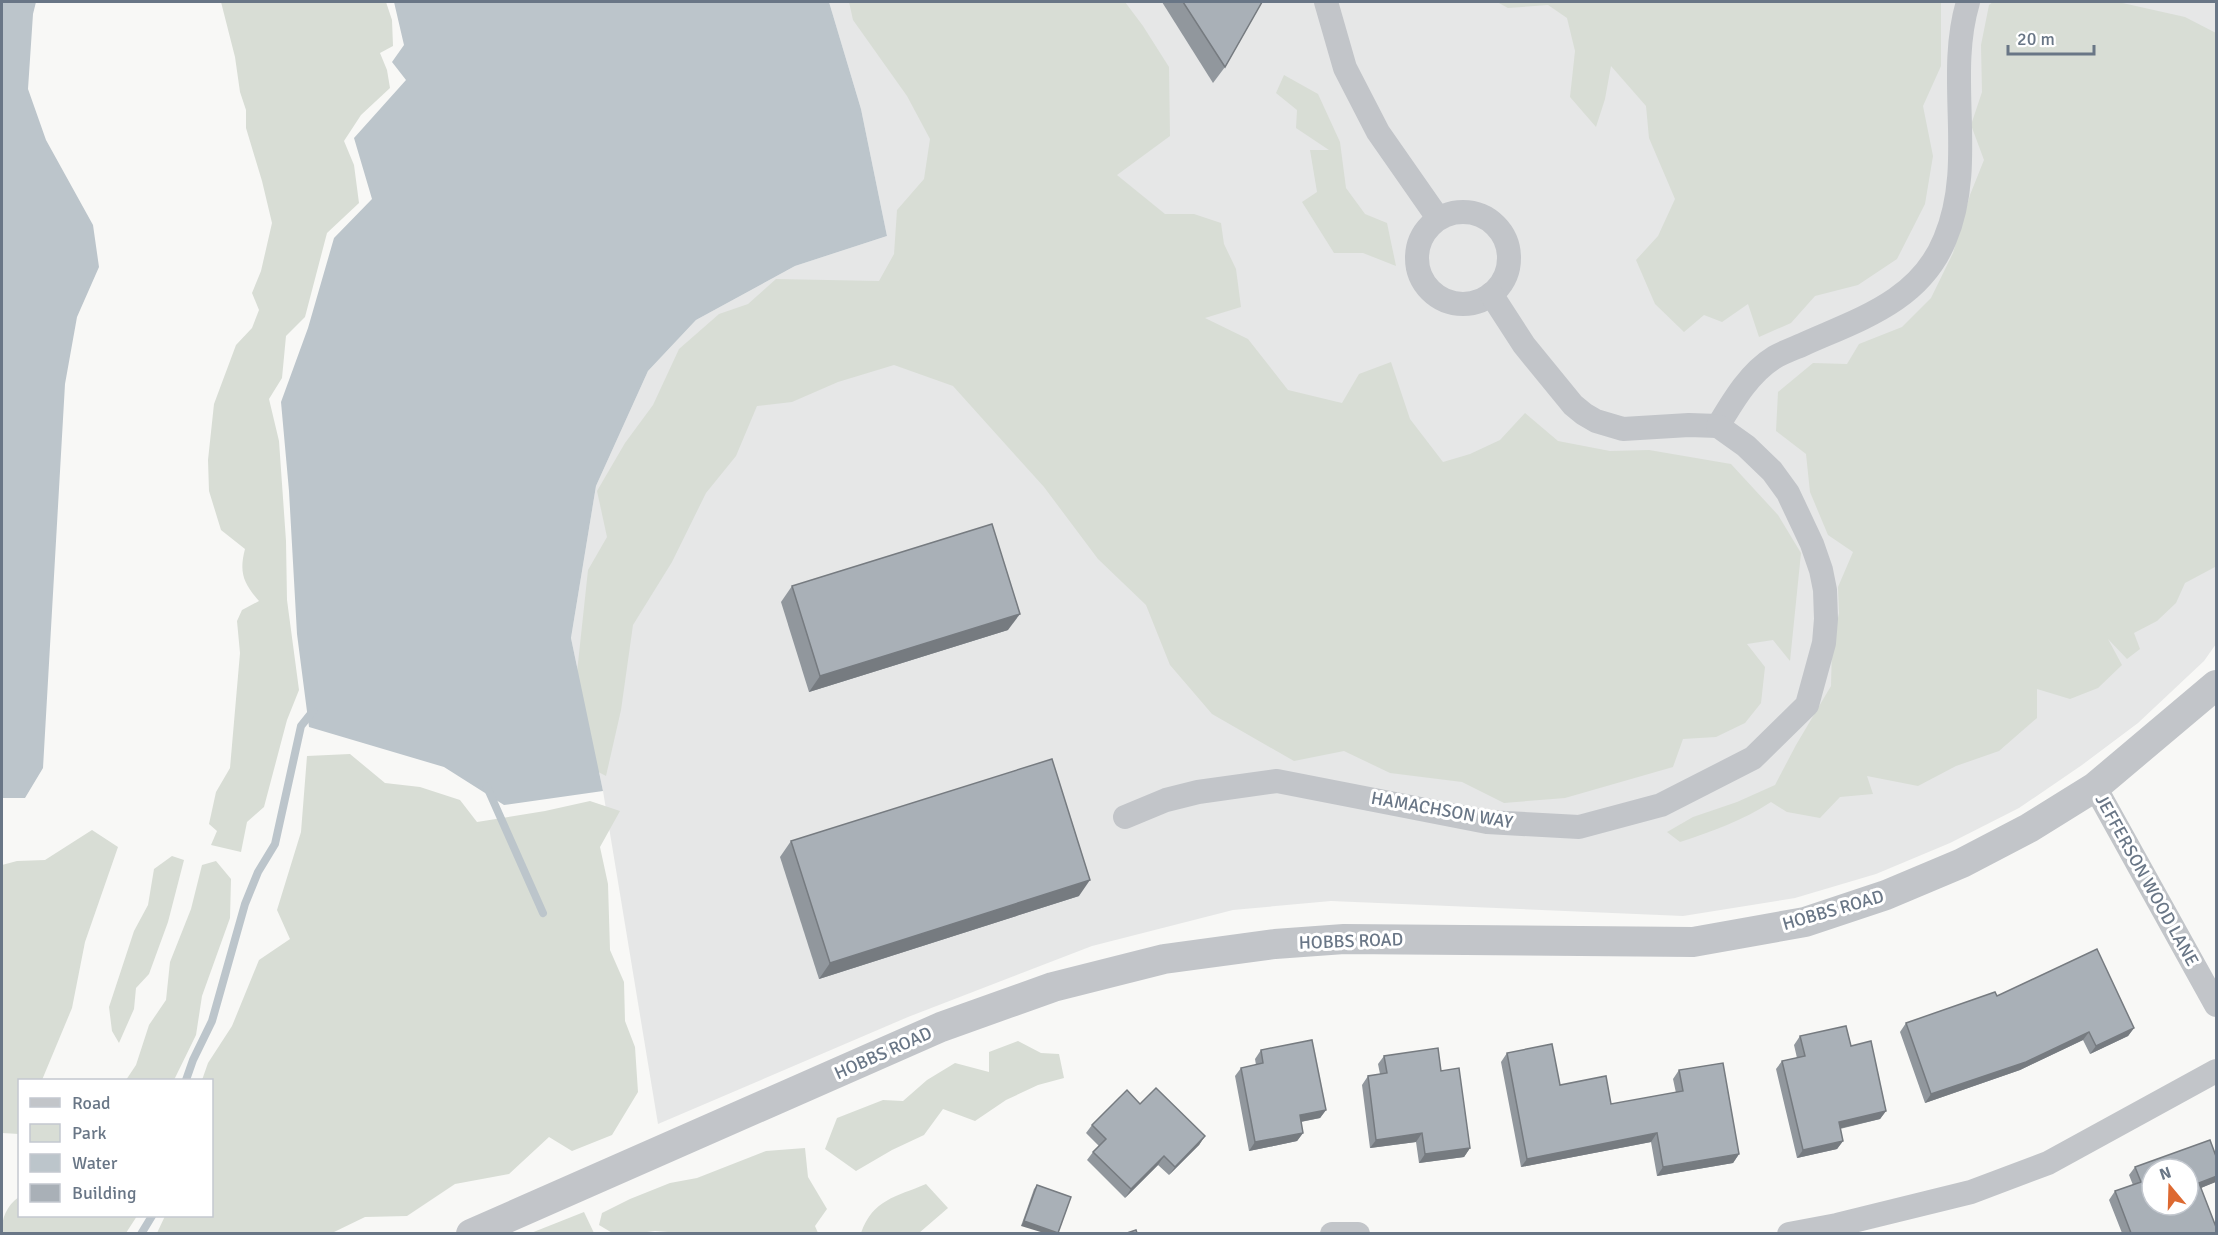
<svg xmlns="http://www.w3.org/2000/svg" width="2218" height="1235" viewBox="0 0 2218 1235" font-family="Signika,sans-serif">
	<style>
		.built { fill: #e6e7e7 }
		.green { fill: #d8ddd5 }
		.water { fill: #bcc5cb }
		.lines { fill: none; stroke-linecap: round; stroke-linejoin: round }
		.stream { stroke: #bcc5cb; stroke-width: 8 }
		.minor { stroke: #c2c5c9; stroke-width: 24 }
		.tertiary { stroke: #c2c5c9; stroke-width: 30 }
		.wall { fill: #91979d }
		.shaded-wall { fill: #767b80 }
		.building { fill: #a9b0b7; stroke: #767b80; stroke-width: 1.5; fill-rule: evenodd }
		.labels { text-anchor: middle; stroke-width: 6; stroke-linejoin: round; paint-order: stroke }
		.street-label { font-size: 18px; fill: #697686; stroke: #fff }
	</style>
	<rect width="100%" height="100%" fill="#f8f8f6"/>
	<!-- built -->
	<polygon class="built" points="829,2 2216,2 2216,644 2204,661 2138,723 2082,765 2019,808 1950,843 1876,874 1795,898 1683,916 1331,901 1233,910 1092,946 908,1017 658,1124 603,791 571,638 596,486 648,371 696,320 795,266 887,236 861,109"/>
	<!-- green -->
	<g class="green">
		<path d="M221 2H386L392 20 393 46 380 53 387 70 390 88 361 115 344 141 354 165 359 203 327 233 305 317 286 336 282 378 269 399 279 441 286 541 287 600 299 690 287 720 264 807 247 822 241 852 211 845 217 831 209 824 216 792 230 768 240 653 237 621 242 610 259 601C243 583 239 572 245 549L221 530 209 491 208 460 214 404 236 345 252 328 259 310 252 293 261 271 272 223 262 181 246 128V110L240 92 235 57Z"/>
		<polygon points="849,2 1125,2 1143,26 1169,67 1170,136 1117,175 1165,214 1194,214 1221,223 1224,244 1236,269 1241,307 1205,318 1248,339 1288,390 1342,403 1359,374 1391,362 1410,419 1443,462 1470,454 1500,440 1525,413 1558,441 1610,451 1649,450 1731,464 1778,515 1801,553 1790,661 1773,640 1747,644 1765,667 1761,703 1745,723 1716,737 1683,739 1673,767 1565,798 1504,803 1462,782 1390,773 1344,751 1294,761 1212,714 1170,665 1146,605 1098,559 1044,487 953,386 894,365 838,382 792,402 757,406 736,456 706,493 672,562 633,625 621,710 606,776 568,756 588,570 607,537 597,491 625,443 653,405 679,349 719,314 748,304 776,279 879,281 894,254 897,210 924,179 930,139 907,96 853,20"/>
		<polygon points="1497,2 1941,2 1941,66 1923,106 1933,156 1925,204 1897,259 1858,285 1815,296 1791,323 1759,337 1748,304 1722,322 1704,315 1684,332 1655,304 1636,260 1658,236 1675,199 1649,138 1646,106 1611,66 1605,99 1596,127 1570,97 1575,51 1567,18 1548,5 1508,8"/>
		<path d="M1993 2H2118L2185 17 2216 33V556L2215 567 2185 583 2176 603 2157 621 2134 633 2140 649 2127 659 2108 639 2122 665 2098 688 2070 699 2037 689V718L1999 751 1956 766 1918 786 1867 776 1873 794 1840 797 1820 818 1787 812 1771 802C1742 821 1713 831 1680 842L1667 832 1693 817 1737 802 1775 785 1796 745 1831 686 1832 645 1839 613 1838 587 1853 552 1828 535 1810 492 1806 454 1776 431 1778 392 1813 363 1847 364 1859 344 1902 327 1931 298 1953 253 1970 195 1984 160 1971 125 1982 92 1981 45 1989 5Z"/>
		<polygon points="1284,75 1318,94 1340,142 1346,188 1365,214 1387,223 1396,266 1363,253 1334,253 1302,202 1317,192 1310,150 1329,150 1296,128 1297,110 1276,93"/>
		<polygon points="350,754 385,783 420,787 460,800 477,822 545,811 590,801 620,811 600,847 608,884 610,950 624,982 625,1021 635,1047 638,1092 612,1135 572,1151 549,1137 509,1174 455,1184 407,1216 365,1217 332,1233 157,1233 165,1216 212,1216 212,1080 202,1080 208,1063 232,1026 259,960 290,939 277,910 301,832 307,756"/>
		<polygon points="92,830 118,847 85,942 72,1008 42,1080 20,1080 19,1134 2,1133 2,865 17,861 45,860"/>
		<polygon points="172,856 184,860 168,922 149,974 136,988 134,1009 119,1043 112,1031 109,1007 134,931 148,905 154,869"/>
		<polygon points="216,861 231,879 230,918 202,996 196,1035 174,1080 126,1080 136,1065 149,1025 166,1000 170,962 191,909 202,865"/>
		<polygon points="1018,1041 1041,1053 1059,1054 1064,1078 1038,1085 1006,1100 975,1121 943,1109 924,1135 892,1150 856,1171 825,1149 837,1118 883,1100 903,1101 927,1080 955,1063 989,1072 989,1052"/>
		<polygon points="805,1148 808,1177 827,1209 815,1226 818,1233 694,1234 655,1231 639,1233 614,1234 599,1225 602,1213 630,1199 670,1183 697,1178 766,1151"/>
		<path d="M926 1184 948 1208 919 1233H861C873 1199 896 1197 926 1184Z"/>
		<path d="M19 1197 20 1216H137L126 1233H2C1 1219 7 1205 19 1197Z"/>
		<polygon points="584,1212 594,1233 531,1233"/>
	</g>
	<!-- water -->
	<g class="water">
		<polygon points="2,2 36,2 33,14 28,89 46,140 93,225 99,267 77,317 65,384 43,768 25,798 2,798"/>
		<polygon points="394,2 829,2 861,109 887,236 795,266 696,320 648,371 596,486 571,638 603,791 504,805 444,767 309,727 297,634 289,491 281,402 308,328 334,238 372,199 354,138 406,80 392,62 404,45"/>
	</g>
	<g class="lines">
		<!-- stream -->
		<g class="stream">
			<polyline points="487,787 543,913"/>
			<polyline points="186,1080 193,1060 212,1021 245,904 258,872 275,844 301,726 313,711"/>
			<polyline points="141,1234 152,1216"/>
		</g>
		<!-- minor -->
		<g class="minor">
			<polyline points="1326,2 1345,68 1378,132 1438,218"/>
			<circle cx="1463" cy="258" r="46"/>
			<polyline points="1491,294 1524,345 1573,405 1584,414 1596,421 1623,429 1689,425 1718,426"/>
			<path d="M1718 426C1733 401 1749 373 1775 357 1784 352 1795 348 1804 344 1860 319 1920 301 1945 239 1977 163 1945 79 1968 2"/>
			<polyline points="2095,787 2216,1005"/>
			<polyline points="1125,817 1166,800 1198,792 1277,781 1487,822 1579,827 1661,805 1753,758 1807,705 1824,643 1826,619 1825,590 1821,570 1812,544 1788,493 1772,471 1746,446 1718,426"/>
			<polyline points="1332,1234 1358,1234"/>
			<polyline points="1789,1234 1837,1225 1971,1192 2048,1163 2216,1071"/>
		</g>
		<!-- tertiary -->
		<polyline class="tertiary" points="471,1234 941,1027 1053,987 1164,959 1275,944 1344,939 1693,942 1805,922 1886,895 1962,863 2029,828 2095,787 2216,685"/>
	</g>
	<!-- wall -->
	<g class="wall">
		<polygon points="1162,2 1262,2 1225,67 1213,83"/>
		<polygon points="792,586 1008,630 809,692 781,602"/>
		<polygon points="791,841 1079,896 819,979 780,857"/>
		<polygon points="1997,996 2134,1028 2128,1036 2090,1054 2083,1040 2020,1070 1925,1103 1900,1032 1906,1023"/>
		<polygon points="1800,1036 1851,1046 1886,1111 1880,1119 1840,1129 1843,1141 1837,1149 1797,1158 1776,1069 1782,1061 1797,1058 1794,1045"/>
		<polygon points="1261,1050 1326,1110 1320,1118 1301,1122 1303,1133 1297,1141 1249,1151 1235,1076 1241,1068 1256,1065 1255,1059"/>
		<polygon points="1507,1053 1560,1085 1611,1104 1676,1093 1673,1079 1679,1070 1739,1154 1733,1163 1657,1176 1651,1142 1521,1167 1501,1062"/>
		<polygon points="1384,1056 1441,1071 1470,1148 1464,1157 1419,1163 1416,1142 1370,1148 1362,1085 1368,1076 1380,1074 1378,1064"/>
		<polygon points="1140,1104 1205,1136 1199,1145 1169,1175 1158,1165 1125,1198 1087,1160 1093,1152 1099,1146 1086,1133 1092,1125"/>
		<polygon points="2217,1159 2217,1181 2201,1188 2217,1233 2122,1233 2109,1200 2115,1191 2133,1185 2129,1175 2135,1167"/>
		<polygon points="1037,1185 1071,1197 1021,1226 1034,1189"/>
	</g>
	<!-- shaded-wall -->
	<g class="shaded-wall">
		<polygon points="1020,614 1008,630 809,692 820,676"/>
		<polygon points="1090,880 1079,896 819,979 830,963"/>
		<polygon points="2134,1028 2128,1036 2090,1054 2096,1046"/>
		<polygon points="2089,1032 2083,1040 2020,1070 1925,1103 1931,1094"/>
		<polygon points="1326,1110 1320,1118 1294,1123 1300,1115"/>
		<polygon points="1886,1111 1880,1119 1833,1130 1839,1122"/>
		<polygon points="1303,1133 1297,1141 1249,1151 1255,1142"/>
		<polygon points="1422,1133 1416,1142 1370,1148 1376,1140"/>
		<polygon points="1657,1133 1651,1142 1521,1167 1527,1159"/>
		<polygon points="1205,1136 1199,1145 1169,1175 1175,1167"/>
		<polygon points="1843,1141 1837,1149 1797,1158 1803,1150"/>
		<polygon points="1470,1148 1464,1157 1419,1163 1425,1154"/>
		<polygon points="1739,1154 1733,1163 1657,1176 1663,1167"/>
		<polygon points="1164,1156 1158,1165 1125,1198 1131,1189"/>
		<polygon points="2217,1176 2216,1182 2193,1191 2199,1183"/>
		<polygon points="1024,1221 1058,1233 1044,1233 1021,1226"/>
	</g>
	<!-- building -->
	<g class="building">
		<polygon points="1183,2 1262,2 1225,67"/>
		<polygon points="992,524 1020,614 820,676 792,586"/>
		<polygon points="1052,759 1090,880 830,963 791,841"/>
		<polygon points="2097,949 2134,1028 2096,1046 2089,1032 2026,1062 1931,1094 1906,1023 1995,992 1997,996"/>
		<polygon points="1846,1026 1851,1046 1871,1041 1886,1111 1839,1122 1843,1141 1803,1150 1782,1061 1805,1056 1800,1036"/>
		<polygon points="1312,1040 1326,1110 1300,1115 1303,1133 1255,1142 1241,1068 1263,1063 1261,1050"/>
		<polygon points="1552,1044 1560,1085 1606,1076 1611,1104 1683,1091 1679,1070 1723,1063 1739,1154 1663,1167 1657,1133 1527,1159 1507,1053"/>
		<polygon points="1438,1048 1441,1071 1459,1068 1470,1148 1425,1154 1422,1133 1376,1140 1368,1076 1387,1073 1384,1056"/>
		<polygon points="1156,1088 1205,1136 1175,1167 1164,1156 1131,1189 1093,1152 1106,1139 1092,1125 1127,1090 1140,1104"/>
		<path d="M2210 1140 2217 1159V1176L2199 1183 2216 1227 2217 1233H2131L2115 1191 2141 1182 2135 1167ZM2152 1169H2188V1205H2152Z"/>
		<polygon points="1037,1185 1071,1197 1058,1233 1024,1221"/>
		<polygon points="1136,1230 1137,1233 1127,1233"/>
	</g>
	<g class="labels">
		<!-- street labels -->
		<g class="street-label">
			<text transform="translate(1442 810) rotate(10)" y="6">HAMACHSON WAY</text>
			<text transform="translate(2147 880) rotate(61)" y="6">JEFFERSON WOOD LANE</text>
			<text transform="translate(1833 910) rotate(-16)" y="6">HOBBS ROAD</text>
			<text transform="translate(1351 941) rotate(-2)" y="6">HOBBS ROAD</text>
			<text transform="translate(883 1053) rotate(-24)" y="6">HOBBS ROAD</text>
		</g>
	</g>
	<!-- border -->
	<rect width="2218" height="1235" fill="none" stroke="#697686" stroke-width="6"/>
	<!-- legend -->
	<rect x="18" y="1079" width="195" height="138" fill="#ffffff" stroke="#c3c8cf" stroke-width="1.5"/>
	<rect x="30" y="1098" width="30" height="9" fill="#c2c5c9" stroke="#c3c8cf" stroke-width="1.5"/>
	<text x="72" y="1109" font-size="18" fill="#697686">Road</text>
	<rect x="30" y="1124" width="30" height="18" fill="#d8ddd5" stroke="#c3c8cf" stroke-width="1.5"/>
	<text x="72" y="1139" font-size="18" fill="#697686">Park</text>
	<rect x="30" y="1154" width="30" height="18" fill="#bcc5cb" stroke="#c3c8cf" stroke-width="1.5"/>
	<text x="72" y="1169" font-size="18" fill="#697686">Water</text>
	<rect x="30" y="1184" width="30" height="18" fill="#a9b0b7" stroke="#c3c8cf" stroke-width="1.5"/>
	<text x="72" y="1199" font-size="18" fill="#697686">Building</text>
	<!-- north arrow -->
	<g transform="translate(2170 1187) rotate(341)"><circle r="28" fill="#ffffff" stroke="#c3c8cf" stroke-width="1.5"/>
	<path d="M0-4.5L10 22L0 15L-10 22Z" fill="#dd6931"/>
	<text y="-9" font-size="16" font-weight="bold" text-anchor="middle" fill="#697686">N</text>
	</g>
	<!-- scale -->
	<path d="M2008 45v9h86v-9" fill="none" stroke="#697686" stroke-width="3"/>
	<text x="2017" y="45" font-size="18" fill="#697686" stroke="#ffffff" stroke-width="4.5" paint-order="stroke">20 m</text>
</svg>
